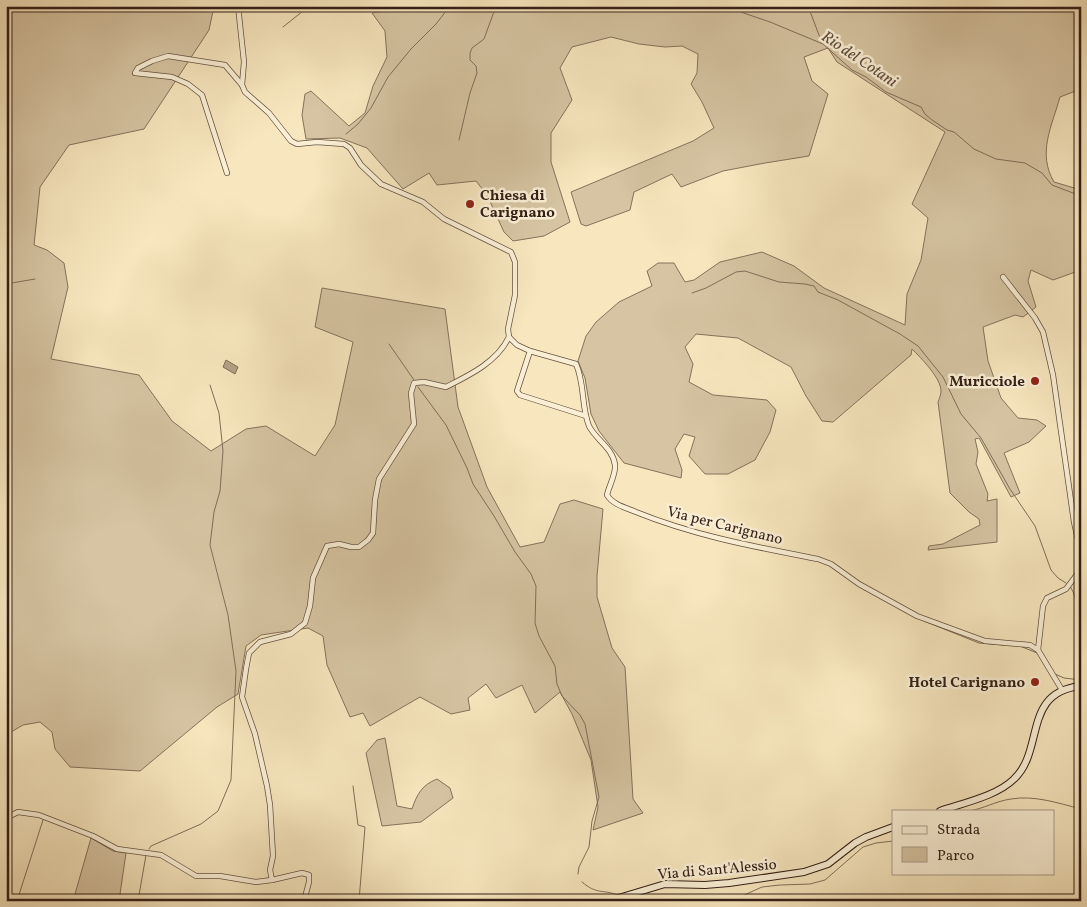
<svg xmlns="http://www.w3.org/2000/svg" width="1087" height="907" viewBox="0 0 1087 907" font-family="Vollkorn,serif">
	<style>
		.green { fill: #d6c4a2; stroke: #84725c }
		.water { fill: #b4a285; stroke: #806e59 }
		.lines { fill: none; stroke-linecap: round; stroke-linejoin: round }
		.stream { stroke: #806e59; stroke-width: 1 }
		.street-casing { stroke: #645141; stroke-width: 6 }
		.secondary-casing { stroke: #331f17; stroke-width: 8 }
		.street { stroke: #faefd5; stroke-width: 4.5 }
		.secondary { stroke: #faefd5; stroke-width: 6 }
		.poi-dot { fill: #8f2418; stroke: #faefd5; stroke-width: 2 }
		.labels { text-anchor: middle; stroke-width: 5; stroke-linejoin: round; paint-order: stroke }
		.poi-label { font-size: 15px; font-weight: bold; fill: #331f17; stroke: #faefd5; text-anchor: end }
		.street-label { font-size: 15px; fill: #331f17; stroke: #faefd5 }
		.water-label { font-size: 16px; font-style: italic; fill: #604d3e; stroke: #faefd5 }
	</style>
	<rect width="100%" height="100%" fill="#f7e6be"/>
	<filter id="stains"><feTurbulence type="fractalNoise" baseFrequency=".004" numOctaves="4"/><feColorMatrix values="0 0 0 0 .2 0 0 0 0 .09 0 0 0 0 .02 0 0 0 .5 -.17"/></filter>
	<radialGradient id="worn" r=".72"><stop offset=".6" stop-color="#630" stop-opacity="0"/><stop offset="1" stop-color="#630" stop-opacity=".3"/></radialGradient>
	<!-- green -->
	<g class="green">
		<polygon points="6,6 214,6 209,30 144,129 69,145 40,187 34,245 47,250 64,263 68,287 51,359 139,375 172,421 211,451 246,429 266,426 315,456 335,425 353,342 315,327 322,288 445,309 458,407 487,487 520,547 544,542 560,504 574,500 603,509 597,576 597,597 612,648 625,667 633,799 643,813 593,830 598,807 591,760 572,714 560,692 535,713 522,685 496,698 486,684 468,698 470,710 451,714 420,697 370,726 363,713 350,717 327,665 323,636 308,628 261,635 246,646 238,694 217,707 140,771 70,767 55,749 52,732 40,722 23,725 6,735"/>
		<path d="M401 6H1081V89L1060 97C1052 126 1037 153 1054 182L1081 190V270L1053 280 1031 270 1028 281 1036 307 1023 317 1015 315 983 327 988 361 1001 398 1018 418 1037 420 1046 426 1029 442 1004 453 1020 493 1011 497 979 438 975 439 978 452 976 464 988 494 987 501 997 499V542L928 550 929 546 943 544 980 525 979 519 969 512 950 493 938 402C939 399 941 395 941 391 941 378 921 358 912 349L911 355 833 422 822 421 806 396 791 367 738 338 696 334 685 347 693 364 689 382 713 395 767 400 776 410 770 432 755 460 728 474H705L689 456 695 437 684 434 675 449 682 470 681 478 624 463 599 431 591 414 585 378 578 361 586 336 596 322 619 302 652 286 647 271 658 263H674L685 282 694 280 720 262 762 252 794 266 824 288 905 325 907 294 921 260 928 218 912 204 945 132 837 62 828 48 804 57 812 81 828 94 809 156 765 163 723 171 681 187 672 174 634 192 630 210 586 226 581 224 571 192 693 141 714 128 702 102 691 84 697 73 698 54 682 46 665 47 639 44 611 37 572 47 560 68 572 100 551 133V162L570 222 544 236 513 241 504 232 487 195 476 181 437 185 429 173 403 189 367 148 340 138 306 139 302 115 305 94 311 91 349 126 365 113 373 86 387 57 385 31 372 13 396 9Z"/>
		<path d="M385 738 397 806 412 809C417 794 422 785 437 779L450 788 453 798 421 822 382 826 366 753 377 740Z"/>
		<polygon points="91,838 113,851 126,853 119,901 73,901"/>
	</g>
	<!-- water -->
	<polygon class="water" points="226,360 238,367 235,374 223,367"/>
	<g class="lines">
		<!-- stream -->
		<g class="stream">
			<polyline points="723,6 770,22 823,44 852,70 866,77 886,92 921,107 925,114 932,120 947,130 954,132 974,149 996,159 1025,163 1042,173 1052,185 1073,193 1081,194"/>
			<polyline points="808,6 822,43"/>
			<polyline points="283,27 303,11 315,6"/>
			<polyline points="346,134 358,124 371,108 388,77 411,49 436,24 450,6"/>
			<polyline points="459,140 470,93 477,73 476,66 470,60 470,53 472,48 484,39 496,6"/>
			<polyline points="6,193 8,189"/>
			<polyline points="6,284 35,279"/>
			<polyline points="692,293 706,288 736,272 745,271 779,282 805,284 814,286 818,292 838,300 900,334 918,346 943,377 961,414 981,438 1010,489 1035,526 1051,570 1058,578 1066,583"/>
			<polyline points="389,344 414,380"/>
			<polyline points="418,387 446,425 467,468 473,484 494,516 515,552 531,574 536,586 535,623 539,636 555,666 557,684 562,696 580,715 585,724 599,797 592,821 589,847 579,867 578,874"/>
			<path d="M1070 586C1081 602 1075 627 1081 645"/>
			<polyline points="924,621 979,643 1004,645"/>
			<polyline points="1020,646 1037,653"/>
			<polyline points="1055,674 1064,678 1081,680"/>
			<polyline points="1081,756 1079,763 1081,772"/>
			<polyline points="353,786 358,825 365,827 359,901"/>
			<path d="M969 811C983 809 996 801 1011 799 1034 795 1058 803 1081 809"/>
			<polyline points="149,849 151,846 201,824 218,811 231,780 236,671 228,615 210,545 214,512 220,491 223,451 219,413 210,385"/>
			<path d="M582 882C597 895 602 889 618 895"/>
			<polyline points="17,901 43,820"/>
			<polyline points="138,901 146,855"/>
			<polyline points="731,901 762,887 780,885 810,884 825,880 863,847 876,843 893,841"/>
		</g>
		<defs>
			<g id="street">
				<polyline points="31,6 39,8 61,6"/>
				<path d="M238 6 244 62 242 85 245 92 269 113 291 141 297 144 317 142 344 144 350 148 361 165 381 184 423 202 444 219 511 252 515 262V295L508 329 509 337 517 345 530 351 576 364C585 384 581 406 589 426 596 440 613 448 615 465 616 474 609 486 607 495 613 505 627 508 636 512 695 536 756 547 818 559L831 564 859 584 917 616 985 641 1030 645 1038 650 1062 690"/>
				<polyline points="227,173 202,95 188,84 172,77 135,73 138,68 152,61 168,56 225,65 242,85"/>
				<polyline points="1003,277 1035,318 1043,332 1053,375 1074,522 1081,553"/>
				<polyline points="530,351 517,391 520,395 586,416"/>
				<polyline points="1038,650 1043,606 1047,598 1066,589 1081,569"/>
				<polyline points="6,818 18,812 39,815 93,836 117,849 161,855 196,876 220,876 256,882 272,880"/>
				<path d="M304 901 309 882V875L302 873 272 880 270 870 273 856 270 805 267 786 255 734 242 697 246 669 249 653 260 642 291 634 305 623 310 606 313 578 327 546 339 544 351 547H359L368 540 373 533 375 500 379 479 414 424 411 393 414 383 424 382 446 387C470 375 497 362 509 337"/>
			</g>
			<g id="secondary">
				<path d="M940 811C963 803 997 796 1014 779 1045 750 1022 692 1081 686"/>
				<polyline points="593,901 615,899 665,884 705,885 729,883 804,872 828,864 855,843 866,837 893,827"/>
			</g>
		</defs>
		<!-- street casing -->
		<use href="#street" class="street-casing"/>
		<!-- secondary casing -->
		<use href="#secondary" class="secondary-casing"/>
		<!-- street -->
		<use href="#street" class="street"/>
		<!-- secondary -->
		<use href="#secondary" class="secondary"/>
	</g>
	<!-- markers -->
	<g class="poi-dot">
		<circle cx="470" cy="204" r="5"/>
		<circle cx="1035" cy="381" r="5"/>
		<circle cx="1035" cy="682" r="5"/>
	</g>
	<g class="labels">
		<!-- poi labels -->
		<g class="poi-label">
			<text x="480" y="200" text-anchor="start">Chiesa di<tspan x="480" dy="17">Carignano</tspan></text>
			<text x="1025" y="386">Muricciole</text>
			<text x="1025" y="687">Hotel Carignano</text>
		</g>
		<!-- street labels -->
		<g class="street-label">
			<text transform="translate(725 525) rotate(14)" y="5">Via per Carignano</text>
			<text transform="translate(717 869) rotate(-5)" y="5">Via di Sant'Alessio</text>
		</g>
		<!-- water labels -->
		<g class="water-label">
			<text transform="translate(860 58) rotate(34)" y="6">Rio del Cotani</text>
		</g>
	</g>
	<!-- margin -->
	<rect width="1087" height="907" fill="none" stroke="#f7e6be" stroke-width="25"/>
	<rect x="8" y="8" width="1072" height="892" fill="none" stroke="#331f17" stroke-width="2.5"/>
	<rect x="12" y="12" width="1062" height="882" fill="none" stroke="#331f17"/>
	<!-- legend -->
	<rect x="892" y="810" width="162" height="65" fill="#faefd5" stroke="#aa9c89"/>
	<rect x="902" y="826" width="25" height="8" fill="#faefd5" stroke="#aa9c89"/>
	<text x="937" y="834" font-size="15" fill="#331f17">Strada</text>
	<rect x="902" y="847" width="25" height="15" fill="#d6c4a2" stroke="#aa9c89"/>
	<text x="937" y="860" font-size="15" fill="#331f17">Parco</text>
	<rect width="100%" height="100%" filter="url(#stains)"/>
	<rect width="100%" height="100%" fill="url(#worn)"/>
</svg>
